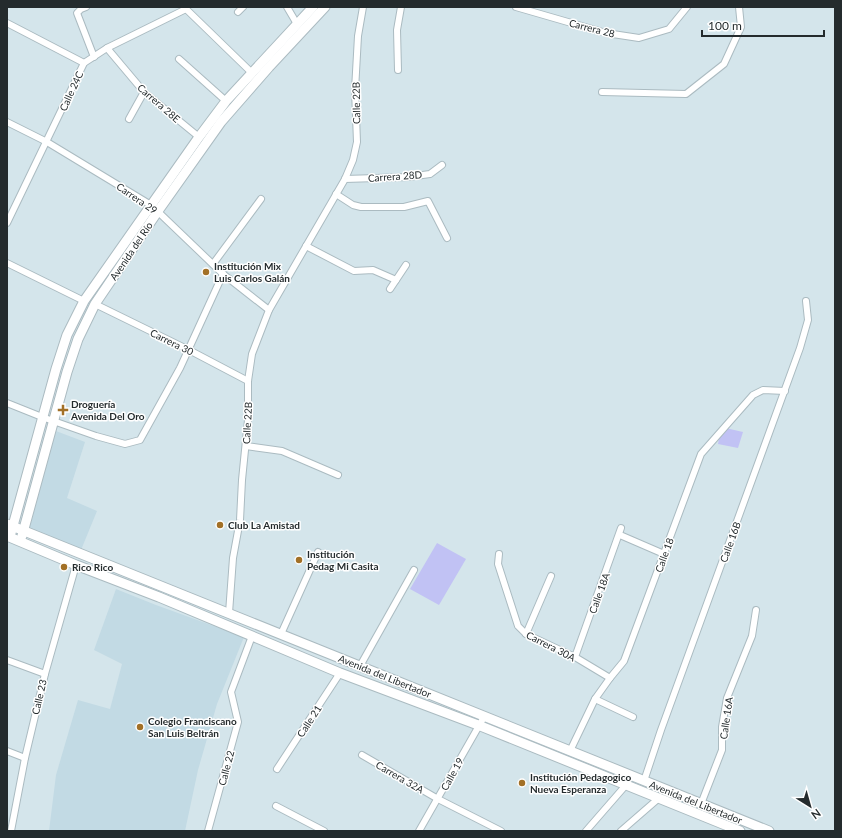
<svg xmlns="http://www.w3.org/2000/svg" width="842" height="838" viewBox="0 0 842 838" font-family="Lato,sans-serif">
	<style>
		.built { fill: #c2dae4 }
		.water { fill: #c1c2f4 }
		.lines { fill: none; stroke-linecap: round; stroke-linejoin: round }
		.minor-casing { stroke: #abbbc1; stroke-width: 8 }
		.secondary-casing { stroke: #abbbc1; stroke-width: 11 }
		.minor { stroke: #fff; stroke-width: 6 }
		.secondary { stroke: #fff; stroke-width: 9 }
		.poi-dot { fill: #a27026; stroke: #fff; stroke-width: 1.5 }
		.labels { text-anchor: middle; stroke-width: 3; stroke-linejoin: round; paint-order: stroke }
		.street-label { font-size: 10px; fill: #242b2d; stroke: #fff }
		.poi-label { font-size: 10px; font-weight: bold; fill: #242b2d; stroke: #fff; text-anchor: start }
	</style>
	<rect width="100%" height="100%" fill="#d4e5eb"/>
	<!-- built -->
	<g class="built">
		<polygon points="56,431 85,442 67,498 97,511 81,550 29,530"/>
		<polygon points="116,589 156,605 244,637 217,704 198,770 185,831 49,831 56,775 78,700 110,709 122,664 94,650"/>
	</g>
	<!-- water -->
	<g class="water">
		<polygon points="721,427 743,432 738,448 718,444"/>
		<polygon points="437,543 466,559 439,605 410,589"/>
	</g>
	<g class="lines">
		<defs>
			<g id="minor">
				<polyline points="86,7 81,9 77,13 94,57"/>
				<polyline points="184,7 252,73"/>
				<polyline points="287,7 297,24"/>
				<polyline points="516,7 606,33 639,38 669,29 687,7"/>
				<polyline points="238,12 243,7"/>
				<polyline points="7,23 84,63"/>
				<polyline points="107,48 144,92 199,137"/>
				<polyline points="179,59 226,101"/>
				<polyline points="398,70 397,30 401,7"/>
				<polyline points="602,92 686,94 724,64 741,27 739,7"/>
				<polyline points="129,119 144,92"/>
				<polyline points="7,122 47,142 151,205 223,274 269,310"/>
				<polyline points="345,179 408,177 430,174 442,165"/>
				<polyline points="336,194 353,205 361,207 404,207 428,201 447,238"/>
				<polyline points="7,223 84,63 107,48 186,9"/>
				<polyline points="306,246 354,271 373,270 396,280"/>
				<polyline points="7,263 84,301"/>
				<polyline points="213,264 261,199"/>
				<polyline points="390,289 406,265"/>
				<polyline points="95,304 189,350 248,381"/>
				<polyline points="7,403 42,417 96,436 125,444 140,440 180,368 223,274"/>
				<polyline points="246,446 282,451 338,475"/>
				<polyline points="620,535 664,554"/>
				<polyline points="499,554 498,564 518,626 526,634 575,657 610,678"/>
				<polyline points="229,613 233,558 240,520 242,480 248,420 248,381 252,354 269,310 345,179 353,160 357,142 355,90 358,36 363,7"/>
				<polyline points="281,634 318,552"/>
				<polyline points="526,634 551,576"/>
				<polyline points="575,657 621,528"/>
				<polyline points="7,660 45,674"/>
				<polyline points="360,666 414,570"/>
				<polyline points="595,699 633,717"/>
				<polyline points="7,751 25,758"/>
				<polyline points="570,751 595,699 610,678 624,661 701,454 753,395 763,390 785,391"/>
				<polyline points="362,755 438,799 501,831"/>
				<polyline points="277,769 340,673"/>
				<polyline points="644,781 661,730 800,348 808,320 806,301"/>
				<polyline points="701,804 722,750 722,727 727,698 752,636 756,610"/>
				<polyline points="276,806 324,831"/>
				<polyline points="11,831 25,758 45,674 76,565"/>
				<polyline points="208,831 238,722 231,692 252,636"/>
				<polyline points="419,831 484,717"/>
				<polyline points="586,831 626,785"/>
				<polyline points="621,831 659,798"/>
			</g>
			<g id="secondary">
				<polyline points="7,524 769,831"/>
				<polyline points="11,533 56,369 67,335 84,301 199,137 226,101 313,7"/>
				<polyline points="7,536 76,565 159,597 340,673 478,725 740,831"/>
				<polyline points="22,536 67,372 78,339 95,304 158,211 221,122 269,67 325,7"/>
			</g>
		</defs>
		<!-- minor casing -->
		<use href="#minor" class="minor-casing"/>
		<!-- secondary casing -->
		<use href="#secondary" class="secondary-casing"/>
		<!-- minor -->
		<use href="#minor" class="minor"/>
		<!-- secondary -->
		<use href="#secondary" class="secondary"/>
	</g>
	<!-- markers -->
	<g class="poi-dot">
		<circle cx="206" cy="272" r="4"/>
		<path d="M61 404h4v4h4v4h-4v4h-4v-4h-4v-4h4z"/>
		<circle cx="220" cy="525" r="4"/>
		<circle cx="299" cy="560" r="4"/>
		<circle cx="64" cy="567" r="4"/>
		<circle cx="140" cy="727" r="4"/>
		<circle cx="522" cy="783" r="4"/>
	</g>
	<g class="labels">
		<!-- street labels -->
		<g class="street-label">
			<text transform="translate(592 28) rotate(14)" y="4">Carrera 28</text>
			<text transform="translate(71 91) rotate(-65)" y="4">Calle 24C</text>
			<text transform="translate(159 103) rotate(41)" y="4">Carrera 28E</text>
			<text transform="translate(356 103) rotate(-91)" y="4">Calle 22B</text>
			<text transform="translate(395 176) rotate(-4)" y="4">Carrera 28D</text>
			<text transform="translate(137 198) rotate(34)" y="4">Carrera 29</text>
			<text transform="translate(131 251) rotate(-56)" y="4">Avenida del Río</text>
			<text transform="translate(172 342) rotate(26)" y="4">Carrera 30</text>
			<text transform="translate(247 423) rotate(-87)" y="4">Calle 22B</text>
			<text transform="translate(730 542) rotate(-70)" y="4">Calle 16B</text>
			<text transform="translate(664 555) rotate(-70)" y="4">Calle 18</text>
			<text transform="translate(599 593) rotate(-70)" y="4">Calle 18A</text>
			<text transform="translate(551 646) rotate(27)" y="4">Carrera 30A</text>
			<text transform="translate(385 676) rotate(22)" y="4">Avenida del Libertador</text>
			<text transform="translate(39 697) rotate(-77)" y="4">Calle 23</text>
			<text transform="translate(726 718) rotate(-82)" y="4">Calle 16A</text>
			<text transform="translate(309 721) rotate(-57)" y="4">Calle 21</text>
			<text transform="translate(226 768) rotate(-75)" y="4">Calle 22</text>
			<text transform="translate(452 774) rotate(-61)" y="4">Calle 19</text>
			<text transform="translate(400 777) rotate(30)" y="4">Carrera 32A</text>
			<text transform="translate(696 802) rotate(22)" y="4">Avenida del Libertador</text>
		</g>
		<!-- poi labels -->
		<g class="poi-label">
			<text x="214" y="270">Institución Mix<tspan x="214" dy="12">Luis Carlos Galán</tspan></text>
			<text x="71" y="408">Droguería<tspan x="71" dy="12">Avenida Del Oro</tspan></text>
			<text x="228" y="529">Club La Amistad</text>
			<text x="307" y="558">Institución<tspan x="307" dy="12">Pedag Mi Casita</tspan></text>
			<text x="72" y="571">Rico Rico</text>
			<text x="148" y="725">Colegio Franciscano<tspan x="148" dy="12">San Luis Beltrán</tspan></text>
			<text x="530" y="781">Institución Pedagogico<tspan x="530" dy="12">Nueva Esperanza</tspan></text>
		</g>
	</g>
	<!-- border -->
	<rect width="842" height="838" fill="none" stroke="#242b2d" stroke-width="16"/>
	<!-- north arrow -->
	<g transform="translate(810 806) rotate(143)" stroke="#ffffff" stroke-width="3" paint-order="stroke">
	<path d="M0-3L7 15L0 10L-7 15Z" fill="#242b2d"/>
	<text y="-6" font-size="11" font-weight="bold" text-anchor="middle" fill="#242b2d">N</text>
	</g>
	<!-- scale -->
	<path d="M702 30v6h122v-6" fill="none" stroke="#242b2d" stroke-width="2"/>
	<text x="708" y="30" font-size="12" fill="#242b2d" stroke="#ffffff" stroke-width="3" paint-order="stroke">100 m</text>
</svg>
